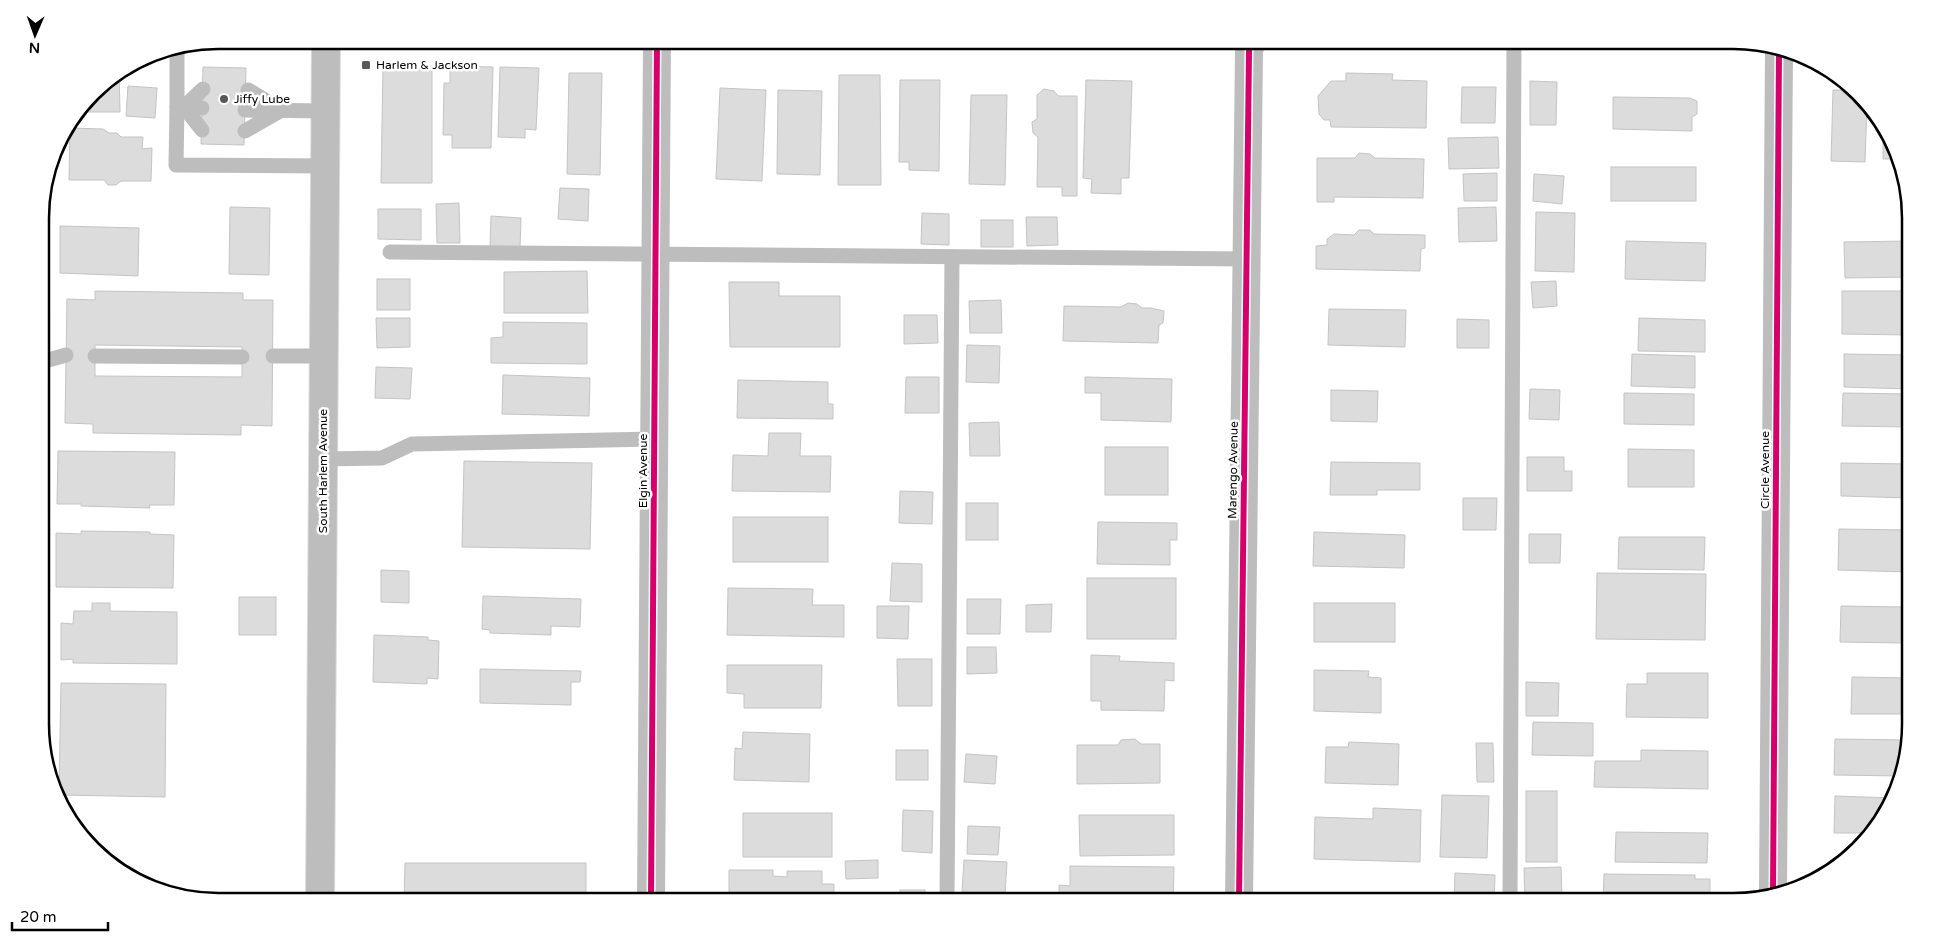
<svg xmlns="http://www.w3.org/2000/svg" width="1951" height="942" viewBox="0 0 1951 942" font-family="'Varela Round',sans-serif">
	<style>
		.building { fill: #dcdcdc; stroke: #c4c4c4; fill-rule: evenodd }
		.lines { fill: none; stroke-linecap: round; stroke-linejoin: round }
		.primary-casing { stroke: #dbdbdb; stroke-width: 30 }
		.service { stroke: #bdbdbd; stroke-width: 15 }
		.minor { stroke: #bdbdbd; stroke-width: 28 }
		.tertiary { stroke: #bdbdbd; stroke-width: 28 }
		.primary { stroke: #bdbdbd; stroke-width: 28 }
		.cycleway-casing { stroke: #fff; stroke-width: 9 }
		.cycleway { stroke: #d6006c; stroke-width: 6 }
		.poi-dot { fill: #595959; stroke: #fff; stroke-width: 2 }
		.labels { text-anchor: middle; stroke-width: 5; stroke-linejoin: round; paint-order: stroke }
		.poi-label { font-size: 12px; fill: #000; stroke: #fff; text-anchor: start }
		.street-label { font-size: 12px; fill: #000; stroke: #fff }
		.rim { fill: none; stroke: #000; stroke-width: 2.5 }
	</style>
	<rect width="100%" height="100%" fill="#fff"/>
	<!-- building -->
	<g class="building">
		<polygon points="383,66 432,66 432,183 381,183"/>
		<polygon points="450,66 493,67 491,148 452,148 452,135 443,135 444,83 450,83"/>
		<polygon points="203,67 246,68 244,145 201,144"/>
		<polygon points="500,67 539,68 536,130 525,129 525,138 498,137"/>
		<polygon points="119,72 120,112 79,112 100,84"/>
		<polygon points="569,73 602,73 600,175 567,174"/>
		<polygon points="1346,73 1393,74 1392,80 1427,81 1426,128 1331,127 1330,120 1324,120 1319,114 1318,96 1331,81 1346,81"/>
		<polygon points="839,75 880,75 881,185 838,185"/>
		<polygon points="900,80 940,80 939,171 909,170 909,162 899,162"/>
		<polygon points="1086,80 1132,81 1129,178 1121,178 1121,194 1091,193 1092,179 1083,178"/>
		<polygon points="1530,81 1557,82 1556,125 1530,125"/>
		<polygon points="128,86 157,88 155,118 126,116"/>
		<polygon points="1462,87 1496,87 1495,123 1461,123"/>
		<polygon points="720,88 766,90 762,181 716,179"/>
		<polygon points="1044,89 1054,91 1058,96 1077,96 1077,196 1062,196 1062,187 1037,187 1038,137 1033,133 1032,122 1037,119 1037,95"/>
		<polygon points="778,90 822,91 820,175 777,174"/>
		<polygon points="1833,90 1849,90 1867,104 1865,162 1831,161"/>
		<polygon points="971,95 1007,95 1005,185 969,184"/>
		<polygon points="1613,97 1690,98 1697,101 1697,114 1692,117 1692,131 1613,129"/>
		<polygon points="70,128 103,129 109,133 117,133 121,137 143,137 142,149 152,148 151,181 121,181 116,185 108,185 104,180 69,180"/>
		<polygon points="1883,131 1895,159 1883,159"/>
		<polygon points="1498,137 1499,168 1449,169 1448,138"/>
		<polygon points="1359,153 1370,154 1375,158 1424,159 1423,198 1334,197 1334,202 1317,202 1317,158 1355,158"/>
		<rect x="1611" y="167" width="85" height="34"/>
		<polygon points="1497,173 1497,201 1464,201 1463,174"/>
		<polygon points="1534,174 1564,176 1562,204 1533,201"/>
		<polygon points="560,188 589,189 588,221 558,219"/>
		<polygon points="459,203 460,243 437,243 436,204"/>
		<polygon points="230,207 270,208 269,275 229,274"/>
		<polygon points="1496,207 1497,241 1459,242 1458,208"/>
		<polygon points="378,209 421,209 421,240 378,239"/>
		<polygon points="1536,212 1575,213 1574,272 1535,271"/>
		<polygon points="922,213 949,214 949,245 921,244"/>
		<polygon points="491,216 521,218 520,248 490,247"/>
		<polygon points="1026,217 1057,217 1058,245 1027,246"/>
		<rect x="981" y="220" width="32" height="27"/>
		<polygon points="60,226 139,228 138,276 60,273"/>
		<polygon points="1359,230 1370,230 1374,234 1425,235 1425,248 1421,249 1420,271 1316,269 1316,246 1327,245 1327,239 1334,234 1354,235"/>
		<polygon points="1626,241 1706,243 1705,281 1625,279"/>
		<polygon points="1910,241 1910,277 1845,278 1844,242"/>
		<polygon points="587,271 588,313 504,313 504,272"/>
		<rect x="377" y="279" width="33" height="31"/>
		<polygon points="1556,281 1557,306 1533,308 1531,282"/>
		<polygon points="729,282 779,282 779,296 840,296 840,347 730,347"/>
		<path d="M95 291 243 293V300H273L272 426 241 425V435L93 433V424L65 423 67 299 95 300ZM95 345 242 347V377L95 376Z"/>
		<polygon points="1842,291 1910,291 1910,335 1842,334"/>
		<polygon points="1001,300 1002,333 970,333 969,301"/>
		<polygon points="1128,303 1137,304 1142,308 1151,308 1164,311 1163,323 1159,325 1158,343 1063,341 1064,306 1121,307"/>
		<polygon points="1329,309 1406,310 1405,347 1328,345"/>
		<polygon points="904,315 937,315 938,343 904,344"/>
		<polygon points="376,318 410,318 410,347 377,348"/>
		<polygon points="1639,318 1705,320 1705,352 1638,351"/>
		<polygon points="1457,319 1489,320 1489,348 1457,348"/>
		<polygon points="503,322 587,323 587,364 491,363 491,338 503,337"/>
		<polygon points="967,345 1000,346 999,383 966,382"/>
		<polygon points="1632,354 1695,356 1695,388 1631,386"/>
		<polygon points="1844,354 1910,355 1910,389 1844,387"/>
		<polygon points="376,367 412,368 410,399 375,398"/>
		<polygon points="503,375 590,378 589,416 502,414"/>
		<polygon points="906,377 939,377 939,413 905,413"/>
		<polygon points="1085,377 1172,379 1171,422 1101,420 1101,393 1085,393"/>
		<polygon points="738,380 828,382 828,404 833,404 833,419 737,418"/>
		<polygon points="1530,389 1560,390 1559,420 1529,419"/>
		<polygon points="1331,390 1378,391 1377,422 1331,421"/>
		<polygon points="1624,393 1694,394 1694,425 1624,424"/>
		<polygon points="1843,393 1910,394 1910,427 1842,426"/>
		<polygon points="999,422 1000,456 970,456 969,423"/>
		<polygon points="769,433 801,433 800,456 831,456 830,492 732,491 733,455 768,456"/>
		<rect x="1105" y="447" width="63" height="48"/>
		<polygon points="1628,449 1694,450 1694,487 1628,487"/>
		<polygon points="58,451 175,452 174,505 149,505 150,508 81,506 81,504 57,504"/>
		<polygon points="1527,457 1564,457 1564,471 1572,471 1572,491 1527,491"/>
		<polygon points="464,461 592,463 590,549 462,547"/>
		<polygon points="1331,462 1420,463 1420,490 1377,490 1377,495 1330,495"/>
		<polygon points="1841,463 1910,464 1910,498 1841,496"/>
		<polygon points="900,491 933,492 932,524 899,523"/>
		<polygon points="1463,498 1497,498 1496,530 1463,530"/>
		<rect x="966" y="503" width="32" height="37"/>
		<rect x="733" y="517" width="95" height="45"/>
		<polygon points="1098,522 1177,523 1177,540 1170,540 1170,565 1097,564"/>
		<polygon points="1839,529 1910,530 1911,572 1838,570"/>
		<polygon points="81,531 150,532 150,534 174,535 173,588 56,587 56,533 81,534"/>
		<polygon points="1314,532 1405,535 1404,568 1313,566"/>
		<polygon points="1529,534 1561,534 1560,563 1529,563"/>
		<polygon points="1619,537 1705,537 1704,570 1618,569"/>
		<polygon points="892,563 922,564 922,602 890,601"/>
		<polygon points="381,570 409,571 409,603 381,602"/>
		<polygon points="1597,573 1706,574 1705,640 1596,639"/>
		<rect x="1087" y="578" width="89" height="61"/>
		<polygon points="728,588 813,589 812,605 844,605 844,637 727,635"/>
		<polygon points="483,596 581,599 580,627 551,626 551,635 490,633 490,630 482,629"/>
		<rect x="239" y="597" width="37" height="38"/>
		<polygon points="967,599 1001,599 1000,634 967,634"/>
		<polygon points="92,603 110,603 110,611 177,612 177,664 73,663 73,659 61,660 61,623 73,624 74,611 92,611"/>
		<rect x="1314" y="603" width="81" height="39"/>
		<polygon points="1052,604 1051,632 1026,632 1026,605"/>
		<polygon points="877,606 909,606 908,639 877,638"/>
		<polygon points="1841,606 1905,607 1904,643 1840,642"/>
		<polygon points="374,635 428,637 428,640 439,641 438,679 427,678 427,684 373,682"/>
		<polygon points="967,647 996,647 997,673 967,674"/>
		<polygon points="1091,655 1120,656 1119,661 1174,663 1174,681 1165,680 1164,711 1101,710 1101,701 1091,701"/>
		<polygon points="897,659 932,659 932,706 898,706"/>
		<polygon points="727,665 822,665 821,708 744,708 744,694 727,693"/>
		<polygon points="480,669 581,671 580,682 571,682 571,705 480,703"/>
		<polygon points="1314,670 1369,671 1368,677 1381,678 1381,713 1314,711"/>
		<polygon points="1647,673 1708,673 1708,718 1626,717 1627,684 1647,684"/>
		<polygon points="1852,677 1911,678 1911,714 1851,714"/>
		<polygon points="1526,682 1559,683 1558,716 1526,716"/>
		<polygon points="61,683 166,684 165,797 61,795 59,791"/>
		<polygon points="1533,722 1593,723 1593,756 1532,755"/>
		<polygon points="743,732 810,734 809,782 734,780 735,748 742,749"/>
		<polygon points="1135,739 1141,744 1160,744 1160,783 1077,784 1077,745 1118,745 1121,740"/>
		<polygon points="1835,739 1908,740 1901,776 1834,775"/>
		<polygon points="1349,742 1399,744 1398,785 1325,783 1326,747 1348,747"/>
		<polygon points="1476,743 1493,743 1494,782 1477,782"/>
		<rect x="896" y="750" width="32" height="30"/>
		<polygon points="1641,750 1708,751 1708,789 1594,787 1595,761 1641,761"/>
		<polygon points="966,754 997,756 995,784 964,782"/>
		<rect x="1526" y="791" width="31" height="71"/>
		<polygon points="1442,795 1489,796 1487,858 1440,857"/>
		<polygon points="1835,796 1894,798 1872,833 1834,833"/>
		<polygon points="1373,808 1421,810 1420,862 1314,859 1315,817 1373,819"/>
		<polygon points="903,810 933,811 932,853 902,851"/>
		<rect x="743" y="813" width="89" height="44"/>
		<polygon points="1079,815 1174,815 1174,855 1080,856"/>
		<polygon points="968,826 1000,827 998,855 967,854"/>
		<polygon points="1616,832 1708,833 1707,863 1615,862"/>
		<polygon points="878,860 878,878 846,879 845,861"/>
		<polygon points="964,860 1007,862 1005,894 962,892"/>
		<polygon points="405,863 586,863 586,902 404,902"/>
		<polygon points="1070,866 1174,867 1173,902 1059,902 1059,885 1070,886"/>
		<polygon points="1561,867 1562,896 1525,897 1524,868"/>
		<polygon points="729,870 773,870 773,876 787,877 787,871 822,871 822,884 834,884 834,902 729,902"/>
		<polygon points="1455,873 1495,875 1494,902 1454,902"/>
		<polygon points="1604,874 1695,875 1695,879 1710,879 1710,902 1603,902"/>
		<rect x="900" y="890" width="25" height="12"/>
		<polygon points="1315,893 1376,894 1376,902 1314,902"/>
		<polygon points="1394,894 1430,895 1430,902 1394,902"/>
	</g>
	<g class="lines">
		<defs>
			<polyline id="primary" points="320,902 326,40"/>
		</defs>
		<!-- primary casing -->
		<use href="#primary" class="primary-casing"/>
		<!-- service -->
		<g class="service">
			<polyline points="177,48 177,107 202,108"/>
			<polyline points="248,90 280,109"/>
			<polyline points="177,107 176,165 325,166"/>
			<polyline points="184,107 202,130"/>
			<polyline points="184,107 203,89"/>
			<polyline points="245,110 325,111"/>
			<polyline points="245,131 280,111"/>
			<polyline points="390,252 1247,259"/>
			<polyline points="95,356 242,357"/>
			<polyline points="273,356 323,356"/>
			<polyline points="41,362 66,355"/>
			<polyline points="323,459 382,458 412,444 655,439"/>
			<polyline points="947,902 952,257"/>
			<polyline points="1510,902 1514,40"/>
		</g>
		<!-- minor -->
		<g class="minor">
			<polyline points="651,902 657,40"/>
			<polyline points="1239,902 1249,51 1252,40"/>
		</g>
		<!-- tertiary -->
		<polyline class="tertiary" points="1773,892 1779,49"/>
		<!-- primary -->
		<use href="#primary" class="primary"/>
		<defs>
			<g id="cycleway">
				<polyline points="1773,892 1779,49"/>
				<polyline points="651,902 657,40"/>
				<polyline points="1239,902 1249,51 1252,40"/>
			</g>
		</defs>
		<!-- cycleway casing -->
		<use href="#cycleway" class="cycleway-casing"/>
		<!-- cycleway -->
		<use href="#cycleway" class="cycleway"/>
	</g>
	<!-- markers -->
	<g class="poi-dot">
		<rect x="361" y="60" width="10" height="10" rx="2.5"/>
		<circle cx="224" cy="99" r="5"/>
	</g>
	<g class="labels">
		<!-- poi labels -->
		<g class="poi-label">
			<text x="376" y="69">Harlem &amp; Jackson</text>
			<text x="234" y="103">Jiffy Lube</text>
		</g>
		<!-- street labels -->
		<g class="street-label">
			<text transform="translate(1233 470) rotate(-89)" y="4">Marengo Avenue</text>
			<text transform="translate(1765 470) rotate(-90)" y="4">Circle Avenue</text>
			<text transform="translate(323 471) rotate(-90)" y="4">South Harlem Avenue</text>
			<text transform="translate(643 471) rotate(-90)" y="4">Elgin Avenue</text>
		</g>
	</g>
	<!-- crop -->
	<path d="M0 0H1951V942H0ZM218 49H1733A169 169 0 0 1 1902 218V724A169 169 0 0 1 1733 893H218A169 169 0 0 1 49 724V218A169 169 0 0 1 218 49Z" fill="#fff" fill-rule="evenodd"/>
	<path class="rim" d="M218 49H1733A169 169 0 0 1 1902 218V724A169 169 0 0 1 1733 893H218A169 169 0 0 1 49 724V218A169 169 0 0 1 218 49Z"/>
	<!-- north arrow -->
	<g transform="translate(35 35) rotate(182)" stroke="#ffffff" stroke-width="4" paint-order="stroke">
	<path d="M0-4L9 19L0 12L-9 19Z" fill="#000000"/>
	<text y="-8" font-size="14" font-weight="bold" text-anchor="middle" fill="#000000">N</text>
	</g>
	<!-- scale -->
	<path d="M12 922v8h96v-8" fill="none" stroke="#000000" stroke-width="2.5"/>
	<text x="20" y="922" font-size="15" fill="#000000" stroke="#ffffff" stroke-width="4" paint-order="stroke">20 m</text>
</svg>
